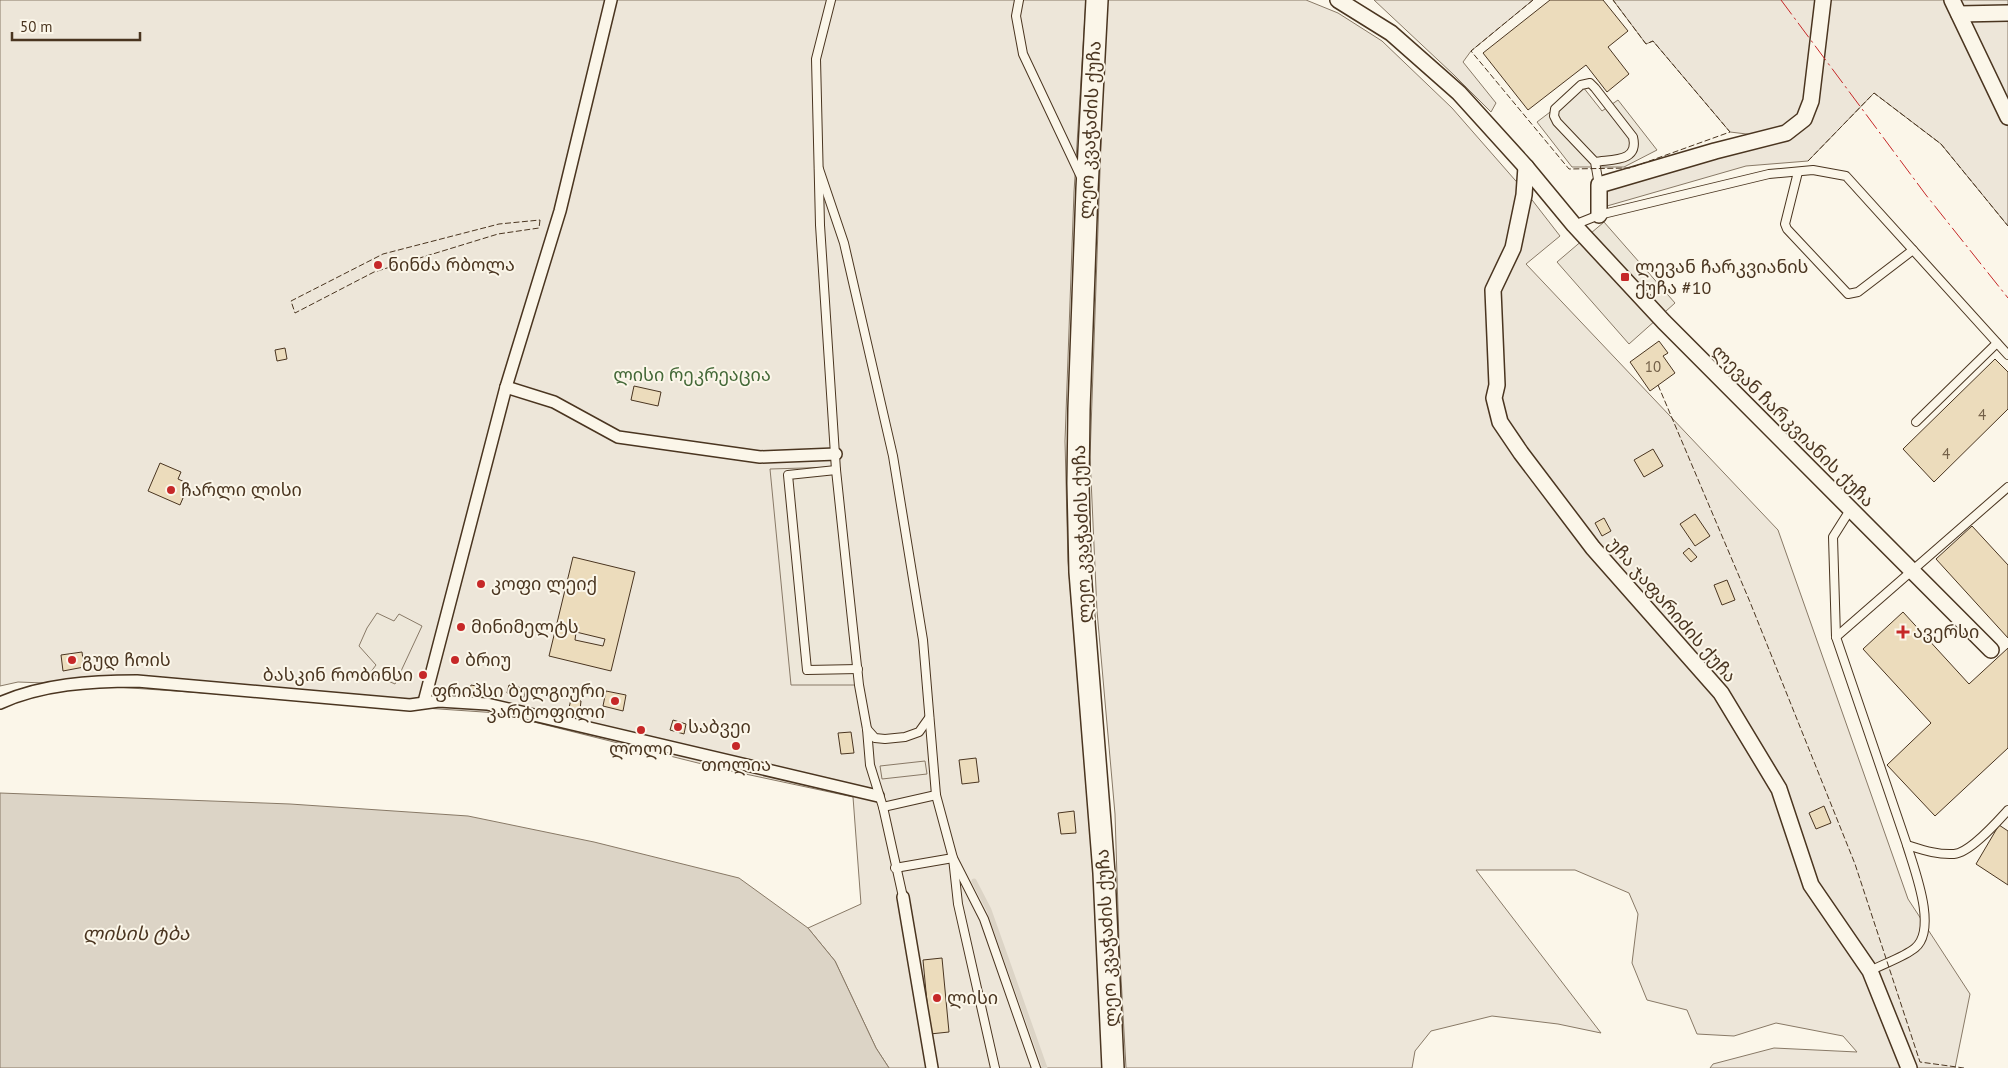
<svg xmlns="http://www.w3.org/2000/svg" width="2008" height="1068" viewBox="0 0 2008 1068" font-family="'PT Sans','Noto Sans Georgian',sans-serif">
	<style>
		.green { fill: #ede6d9; stroke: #887966 }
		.parking { fill: #ede7d9; stroke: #887966 }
		.water { fill: #dcd4c6; stroke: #887966 }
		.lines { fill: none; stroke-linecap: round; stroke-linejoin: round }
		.stream { stroke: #dcd4c6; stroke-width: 5 }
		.building { fill: #ecdcbc; stroke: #4a3520; fill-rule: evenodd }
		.service-casing { stroke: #4a3520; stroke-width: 10 }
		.pedestrian-casing { stroke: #4a3520; stroke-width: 14 }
		.minor-casing { stroke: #4a3520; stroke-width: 18 }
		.secondary-casing { stroke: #4a3520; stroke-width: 24 }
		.service { stroke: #fbf6e9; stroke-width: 8 }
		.pedestrian { stroke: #fbf6e9; stroke-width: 11 }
		.minor { stroke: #fbf6e9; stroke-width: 15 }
		.secondary { stroke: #fbf6e9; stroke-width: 21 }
		.fence { stroke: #4a3520; stroke-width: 1; stroke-dasharray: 6 2.5; stroke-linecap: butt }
		.power { stroke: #c62828; stroke-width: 1; stroke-dasharray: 18 4 2.5 4; stroke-linecap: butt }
		.poi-dot { fill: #c62828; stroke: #fbf6e9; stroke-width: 2 }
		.labels { text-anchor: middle; stroke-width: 4; stroke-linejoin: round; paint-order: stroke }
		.number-label { font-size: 15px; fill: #725f47 }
		.street-label { font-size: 18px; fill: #4a3520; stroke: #fbf6e9 }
		.poi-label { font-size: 18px; fill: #4a3520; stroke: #fbf6e9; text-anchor: start }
		.park-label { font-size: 18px; fill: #436837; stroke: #fbf6e9 }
		.water-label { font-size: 19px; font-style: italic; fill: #4a3520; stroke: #fbf6e9 }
	</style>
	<rect width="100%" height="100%" fill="#fbf6e9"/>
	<!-- green -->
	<g class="green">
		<polygon points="0,0 1086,0 1074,192 1065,441 1068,561 1094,883 1103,1068 889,1068 876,1048 835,961 808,928 861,904 853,797 722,769 498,713 72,684 18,682 0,686"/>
		<polygon points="1106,0 1306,0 1338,13 1382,41 1452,108 1529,196 1560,236 1526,264 1778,530 1908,899 1970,994 1955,1068 1710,1068 1713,1064 1774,1048 1857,1052 1843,1036 1776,1023 1734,1036 1697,1034 1687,1010 1647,1000 1632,963 1638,914 1629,893 1575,870 1476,870 1601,1033 1558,1024 1492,1016 1431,1031 1415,1051 1412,1068 1126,1068 1119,941 1115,814 1097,611 1090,457"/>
		<polygon points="1374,0 1533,0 1471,51 1463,62 1496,103 1491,112 1454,75"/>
		<polygon points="1613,0 2008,0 2008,226 1941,144 1874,93 1808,161 1746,166 1607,206 1599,185 1788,139 1730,132 1653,41 1646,44"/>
	</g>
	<!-- parking -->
	<g class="parking">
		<polygon points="1583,87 1602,111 1618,100 1657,150 1624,167 1572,167 1537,122"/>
		<polygon points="1604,222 1675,303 1629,344 1557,262"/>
		<polygon points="837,467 859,685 791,685 770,469"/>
		<polygon points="377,613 394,621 399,614 422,626 395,684 370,673 376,665 359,646 367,628"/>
		<polygon points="925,761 927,774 882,779 880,766"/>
	</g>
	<!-- water -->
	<polygon class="water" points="0,793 290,804 468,816 594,842 739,878 808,928 835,961 876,1048 889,1068 0,1068"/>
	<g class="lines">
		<!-- stream -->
		<polyline class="stream" points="974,881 989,910 1045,1068"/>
	</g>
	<!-- building -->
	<g class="building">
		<polygon points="1550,0 1603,0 1628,31 1608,47 1629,74 1607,92 1586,65 1528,110 1483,53"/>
		<polygon points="1659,341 1668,353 1663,356 1675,373 1650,391 1630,362"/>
		<polygon points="285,348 287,359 277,361 275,350"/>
		<polygon points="1995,359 2008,372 2008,409 1934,482 1903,449"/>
		<polygon points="634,386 661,392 658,406 631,400"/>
		<polygon points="1653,449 1663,466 1644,477 1634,460"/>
		<polygon points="160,463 181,472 178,479 189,484 180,505 148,491"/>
		<polygon points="1695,514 1710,536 1695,546 1680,524"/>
		<polygon points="1604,518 1611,531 1602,536 1595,523"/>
		<polygon points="1972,526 2008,565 2008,638 1936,559"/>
		<polygon points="1689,548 1697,557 1691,562 1683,553"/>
		<path d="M573 557 635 572 611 671 549 656ZM576 632 605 639 603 646 575 640Z"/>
		<polygon points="1727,580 1735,600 1722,605 1714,585"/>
		<polygon points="1903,612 1969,684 2008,648 2008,748 1935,816 1887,765 1931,723 1863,649"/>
		<polygon points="82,652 84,667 63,671 61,655"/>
		<polygon points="471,685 481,687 480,695 469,693"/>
		<polygon points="509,685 526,689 524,697 507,693"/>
		<polygon points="606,691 626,695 623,711 603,706"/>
		<polygon points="571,699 581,701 580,710 569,708"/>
		<polygon points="673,720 686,724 684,734 670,730"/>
		<polygon points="851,732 854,753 841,754 838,733"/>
		<polygon points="976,758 979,782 962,784 959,760"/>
		<polygon points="1824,806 1831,823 1816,829 1809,813"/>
		<polygon points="1074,811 1076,833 1061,834 1058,813"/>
		<polygon points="1999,825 2008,831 2008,885 1976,864"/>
		<polygon points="942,958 949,1032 930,1034 923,960"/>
	</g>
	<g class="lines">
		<defs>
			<g id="service">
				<polyline points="831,0 816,59 820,225 836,470 859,685 867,729 870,765 883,807 903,897"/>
				<polyline points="1019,0 1016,16 1023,54 1082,179"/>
				<path d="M1595 162C1613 159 1639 162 1633 137L1595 88 1590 83 1581 85 1555 109 1554 116 1557 122 1595 162 1599 185"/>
				<polyline points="819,169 844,243 893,456 923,640 936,795 953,858 984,919 1036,1068"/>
				<polyline points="1798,172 1785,224 1787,229 1848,294 1858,292 1913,250"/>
				<polyline points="1574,225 1599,215 1769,174 1813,170 1846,176 2008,355"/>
				<polyline points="1916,422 1997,343"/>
				<polyline points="836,470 788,475 807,670 858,669"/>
				<path d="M1850 510 1833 537 1836 637 1907 845C1923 850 1937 855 1954 854 1970 853 1997 822 2008 810"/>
				<polyline points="1836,637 2008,487"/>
				<polyline points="867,729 875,738 885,739 905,737 919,732 929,718"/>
				<polyline points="883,807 936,795"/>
				<polyline points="895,868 953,858 958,904 995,1068"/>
				<path d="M1870 971C1883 964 1904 957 1915 948 1938 929 1914 869 1907 845"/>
			</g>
			<g id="pedestrian">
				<polyline points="506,387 554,402 618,437 760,457 836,454"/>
				<polyline points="424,702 506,387 560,211 611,0"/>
				<path d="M0 703C42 684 91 681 137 681L410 705 439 701 487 704 878 796"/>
				<polyline points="903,897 932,1068"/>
			</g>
			<g id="minor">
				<polyline points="1338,0 1391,33 1459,93 1526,167 1574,225 1664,322 1991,650"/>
				<polyline points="1952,0 2008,117"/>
				<polyline points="1959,14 2008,13"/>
				<polyline points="1526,167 1524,195 1513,248 1493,290 1497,385 1494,398 1500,422 1521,453 1593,548 1721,693 1779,789 1811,885 1870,971 1909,1068"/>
				<polyline points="1599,215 1599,185 1715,151 1786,133 1804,119 1811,101 1823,0"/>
			</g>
			<polyline id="secondary" points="1097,0 1087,189 1079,409 1078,483 1080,572 1104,873 1113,1068"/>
		</defs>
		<!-- service casing -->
		<use href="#service" class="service-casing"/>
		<!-- pedestrian casing -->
		<use href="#pedestrian" class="pedestrian-casing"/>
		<!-- minor casing -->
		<use href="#minor" class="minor-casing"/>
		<!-- secondary casing -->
		<use href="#secondary" class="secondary-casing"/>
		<!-- service -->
		<use href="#service" class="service"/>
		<!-- pedestrian -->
		<use href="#pedestrian" class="pedestrian"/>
		<!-- minor -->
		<use href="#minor" class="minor"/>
		<!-- secondary -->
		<use href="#secondary" class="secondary"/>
		<!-- fence -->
		<g class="fence">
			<polyline points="1533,0 1471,51 1569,169 1630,168 1730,132 1653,41 1646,44 1613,0"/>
			<polyline points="1808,161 1874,93 1941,144 2008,226"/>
			<polygon points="540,220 539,228 498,234 374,272 295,313 291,301 383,254 499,224"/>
			<polyline points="1658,385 1750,602 1855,864 1920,1062 1964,1068"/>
		</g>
		<!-- power -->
		<polyline class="power" points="1781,0 1926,195 2008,298"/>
	</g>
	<!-- markers -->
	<g class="poi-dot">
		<circle cx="378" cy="265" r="5"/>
		<rect x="1620" y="272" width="10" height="10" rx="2.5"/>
		<circle cx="171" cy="490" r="5"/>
		<circle cx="481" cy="584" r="5"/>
		<circle cx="461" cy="627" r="5"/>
		<path d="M1900.5 624.5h5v5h5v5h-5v5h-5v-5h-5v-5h5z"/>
		<circle cx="72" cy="660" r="5"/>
		<circle cx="455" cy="660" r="5"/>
		<circle cx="423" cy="675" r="5"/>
		<circle cx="615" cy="701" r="5"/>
		<circle cx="678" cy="727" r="5"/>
		<circle cx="641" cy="730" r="5"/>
		<circle cx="736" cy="746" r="5"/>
		<circle cx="937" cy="998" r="5"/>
	</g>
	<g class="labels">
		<!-- number labels -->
		<g class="number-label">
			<text x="1653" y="372">10</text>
			<text x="1982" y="420">4</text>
			<text x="1946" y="459">4</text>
		</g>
		<!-- street labels -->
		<g class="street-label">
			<text transform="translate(1090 130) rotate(-87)" y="6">ლეო კვაჭაძის ქუჩა</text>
			<text transform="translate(1793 426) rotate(45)" y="6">ლევან ჩარკვიანის ქუჩა</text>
			<text transform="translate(1082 534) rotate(-92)" y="6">ლეო კვაჭაძის ქუჩა</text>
			<text transform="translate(1672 610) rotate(49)" y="6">უჩა ჯაფარიძის ქუჩა</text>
			<text transform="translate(1107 938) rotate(-93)" y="6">ლეო კვაჭაძის ქუჩა</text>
		</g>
		<!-- poi labels -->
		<g class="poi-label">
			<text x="388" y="271">ნინძა რბოლა</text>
			<text x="1635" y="273">ლევან ჩარკვიანის<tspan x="1635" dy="21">ქუჩა #10</tspan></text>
			<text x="181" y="496">ჩარლი ლისი</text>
			<text x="491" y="590">კოფი ლეიქ</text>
			<text x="471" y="633">მინიმელტს</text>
			<text x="1913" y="638">ავერსი</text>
			<text x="82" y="666">გუდ ჩოის</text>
			<text x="465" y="666">ბრიუ</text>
			<text x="413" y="681" text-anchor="end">ბასკინ რობინსი</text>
			<text x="605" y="697" text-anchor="end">ფრიპსი ბელგიური<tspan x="605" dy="21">კარტოფილი</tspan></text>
			<text x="688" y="733">საბვეი</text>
			<text x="641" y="755" text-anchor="middle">ლოლი</text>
			<text x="736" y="771" text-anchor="middle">თოლია</text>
			<text x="947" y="1004">ლისი</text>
		</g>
		<!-- park labels -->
		<g class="park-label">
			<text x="692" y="381">ლისი რეკრეაცია</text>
		</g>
		<!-- water labels -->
		<g class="water-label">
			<text x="136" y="940">ლისის ტბა</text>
		</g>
	</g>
	<!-- scale -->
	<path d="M12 32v8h128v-8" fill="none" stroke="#4a3520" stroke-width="2.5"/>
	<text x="20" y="32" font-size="15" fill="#4a3520" stroke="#fbf6e9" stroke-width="4" paint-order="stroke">50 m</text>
</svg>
